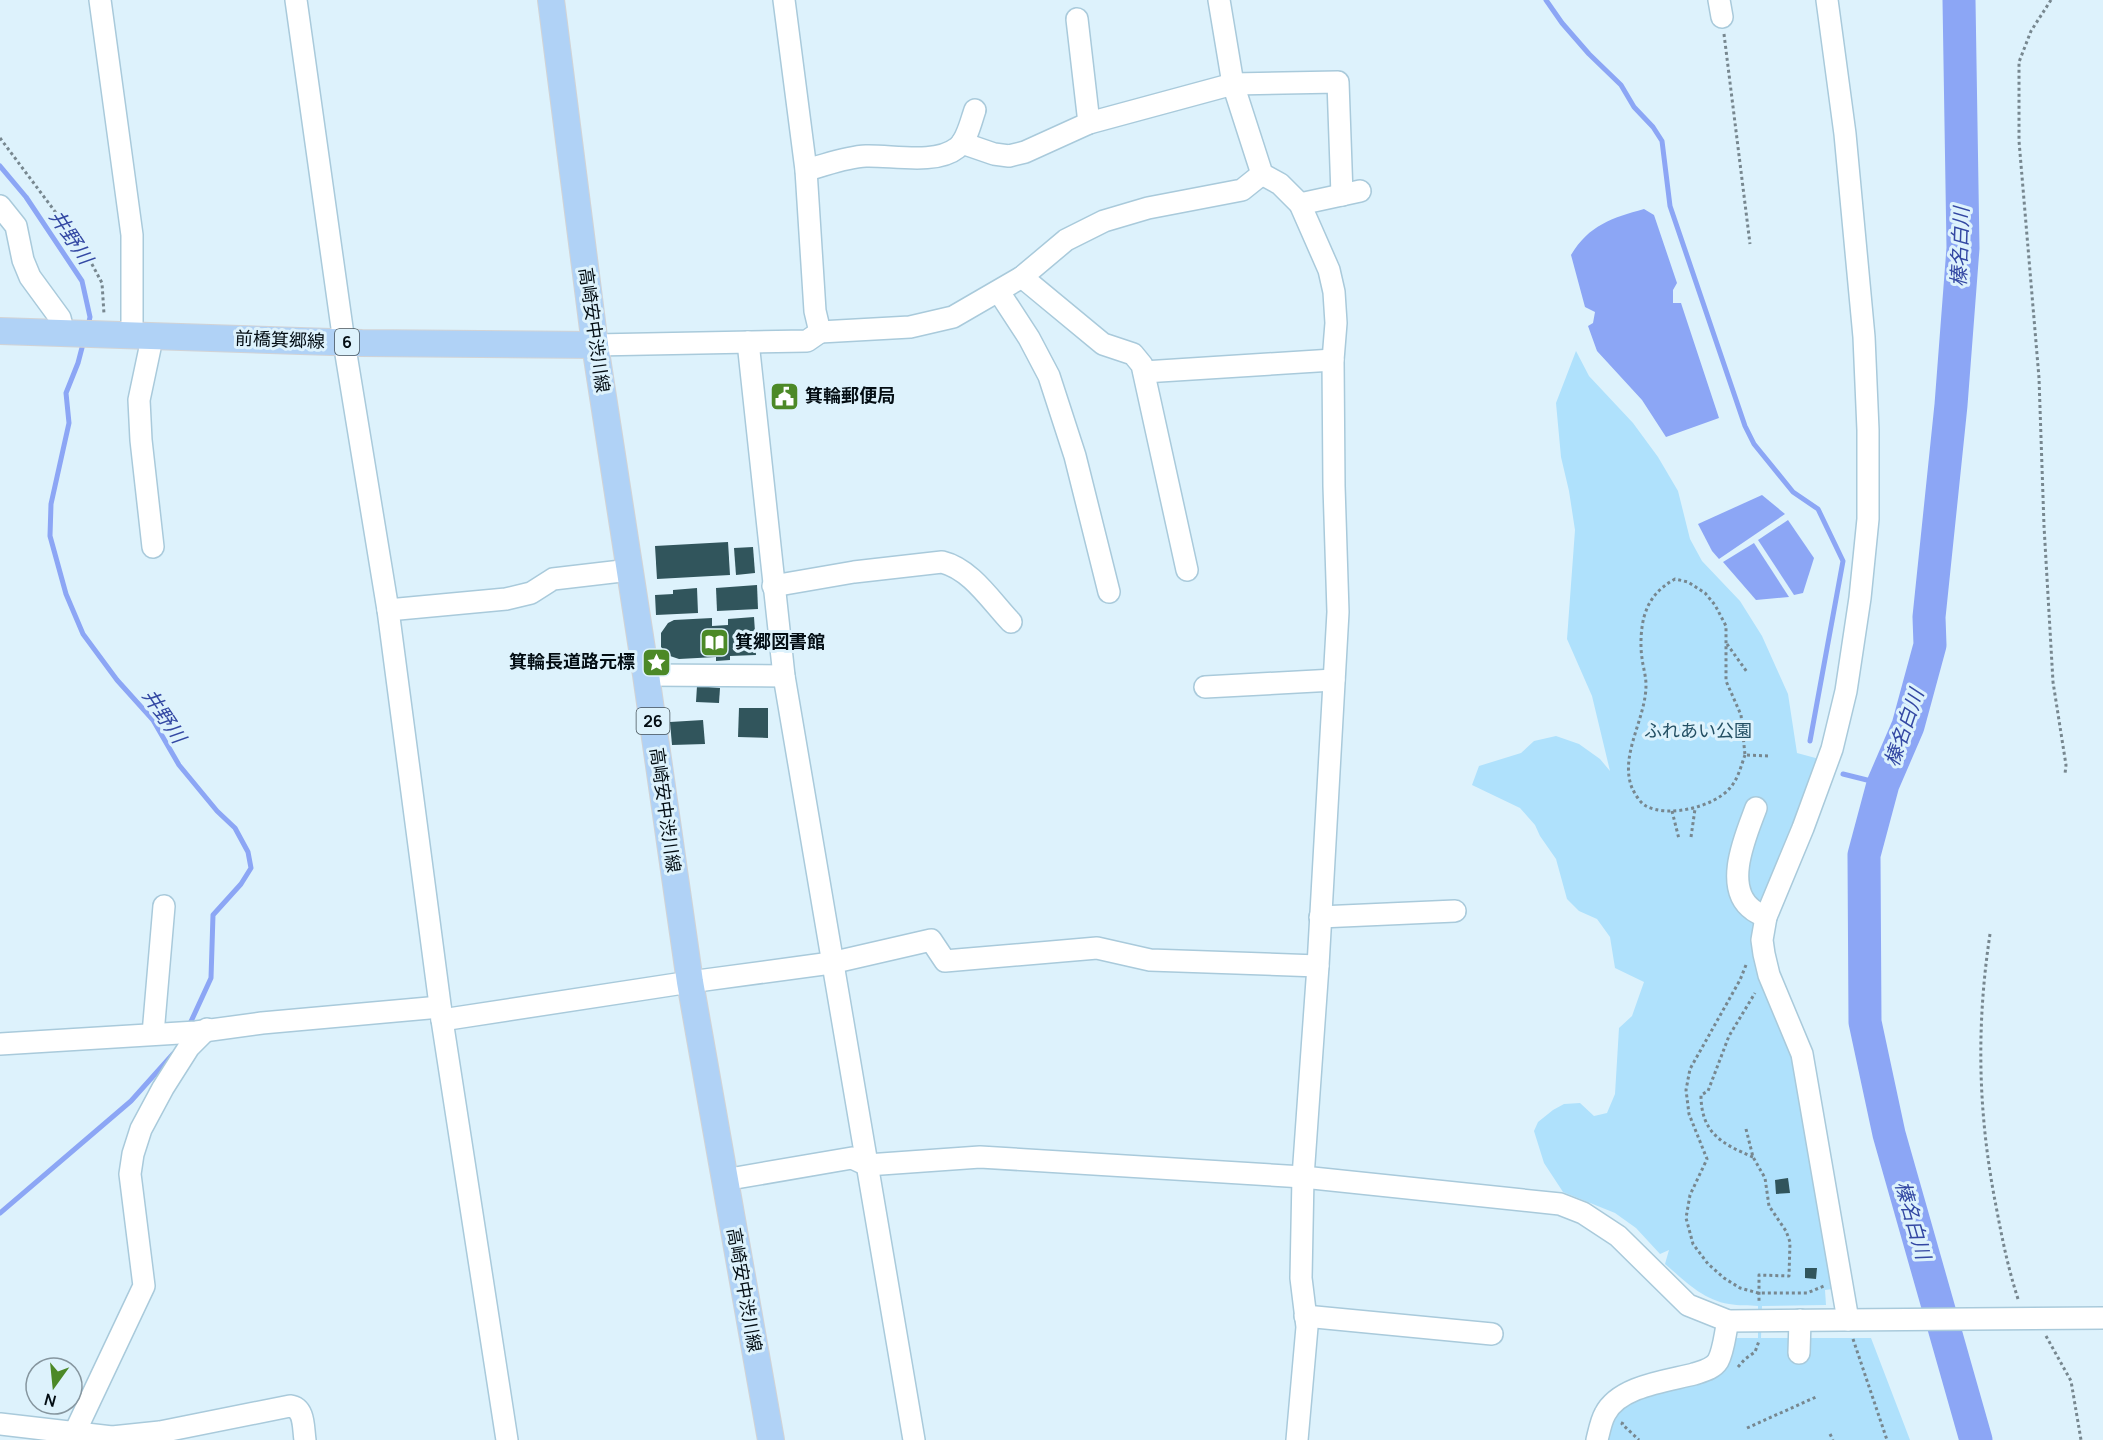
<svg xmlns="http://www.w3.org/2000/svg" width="2103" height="1440" viewBox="0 0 2103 1440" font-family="Manrope,'Noto Sans JP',sans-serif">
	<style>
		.green { fill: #afe1fc }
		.water { fill: #8ca6f5 }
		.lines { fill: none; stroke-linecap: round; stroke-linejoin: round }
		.stream { stroke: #8ca6f5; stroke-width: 5 }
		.river { stroke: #8ca6f5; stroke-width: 33 }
		.building { fill: #31555c }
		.minor-casing { stroke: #a9cadb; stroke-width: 24 }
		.major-casing { stroke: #d2d3d5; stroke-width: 28 }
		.path { stroke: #77878f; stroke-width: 3; stroke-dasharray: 3 3; stroke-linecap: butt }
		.minor { stroke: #fff; stroke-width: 21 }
		.major { stroke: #b0d2f6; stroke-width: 26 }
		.labels { text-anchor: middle; stroke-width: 6; stroke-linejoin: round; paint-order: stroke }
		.shield { fill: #ddf2fc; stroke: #445259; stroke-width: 1.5 }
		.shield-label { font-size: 16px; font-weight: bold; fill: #030d13 }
		.street-label { font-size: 18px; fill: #030d13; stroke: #ddf2fc }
		.poi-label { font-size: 18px; font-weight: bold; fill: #030d13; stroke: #ddf2fc; text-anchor: start }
		.park-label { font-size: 18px; fill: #234f63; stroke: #ddf2fc }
		.water-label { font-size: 20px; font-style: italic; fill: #3348a3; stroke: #ddf2fc }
	</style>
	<rect width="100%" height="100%" fill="#ddf2fc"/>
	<!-- green -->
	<path class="green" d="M1576 351 1589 376 1633 423 1658 457 1678 491 1690 539 1702 561 1740 601 1762 636 1788 694 1797 753 1823 760 1756 934 1792 1049 1833 1289 1825 1290 1826 1305 1762 1306 1761 1338H1871L1910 1440H1603L1613 1411 1724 1363 1736 1338H1758V1306C1749 1305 1739 1306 1729 1304 1703 1300 1685 1281 1665 1264L1669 1250 1660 1254 1636 1228 1615 1213 1563 1192 1544 1163 1534 1131 1538 1122 1553 1110 1564 1104 1580 1103 1594 1116 1607 1113 1615 1094 1619 1028 1632 1016 1644 982 1615 968 1610 937 1597 919 1579 911 1567 899 1556 859 1540 836 1535 825 1520 808 1472 785 1479 766 1521 753 1534 741 1556 736 1579 744 1600 759 1610 771 1592 696 1567 639 1575 530 1569 491 1561 457 1556 403Z"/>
	<!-- water -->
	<g class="water">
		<path d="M1644 209 1654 215 1677 283 1673 290V303H1681L1719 418 1666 437 1642 400 1597 351 1588 326 1593 323 1595 312 1585 307 1571 255C1589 225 1612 218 1644 209Z"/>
		<polygon points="1762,495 1785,514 1719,559 1712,551 1698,524"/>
		<polygon points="1788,520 1814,558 1803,593 1794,595 1758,540"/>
		<polygon points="1754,543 1789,597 1756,600 1723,562"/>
	</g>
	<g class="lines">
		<!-- stream -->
		<g class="stream">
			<polyline points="1546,0 1562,23 1589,54 1621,85 1634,107 1653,127 1662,141 1670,206 1745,426 1754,444 1793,492 1818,509 1843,561 1810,741"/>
			<polyline points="0,166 26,197 82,281 90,317 88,326"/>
			<polyline points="84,340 78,363 66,393 69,423 51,504 50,536 66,594 83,634 117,680 153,720 179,765 217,811 235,828 248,852 251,868 241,884 213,915 211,978 188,1028"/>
			<polyline points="1843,774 1883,784"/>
			<polyline points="0,1213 131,1101 173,1054"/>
		</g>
		<!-- river -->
		<polyline class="river" points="1959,0 1963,248 1951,405 1929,617 1930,645 1908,726 1883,784 1864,855 1865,1022 1889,1134 1976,1440"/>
	</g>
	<!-- building -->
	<g class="building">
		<polygon points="728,542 730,575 657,579 655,546"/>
		<polygon points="753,547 755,573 736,575 734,548"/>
		<polygon points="757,585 758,609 717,611 716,588"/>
		<polygon points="697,588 698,613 656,615 655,595 673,594 673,590"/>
		<polygon points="754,617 755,632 759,631 759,640 755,640 756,655 730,656 730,660 716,661 716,657 679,659 670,656 661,647 661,633 668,623 674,620 712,618 712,626 728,625 728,619"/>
		<polygon points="697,686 720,688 719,703 696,702"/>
		<polygon points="739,708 768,708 768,738 738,737"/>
		<polygon points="703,720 705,744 672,745 670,722"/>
		<polygon points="1788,1178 1790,1193 1776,1194 1775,1180"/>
		<polygon points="1805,1268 1817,1268 1816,1279 1805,1278"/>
	</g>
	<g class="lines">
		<defs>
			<g id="minor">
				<polyline points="100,0 132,235 132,335"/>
				<polyline points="296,0 344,342 388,610 442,1020 507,1440"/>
				<polyline points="1219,0 1233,84 1262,174 1280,184 1300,204 1329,270 1334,292 1336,323 1333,360 1334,486 1338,612 1318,966 1303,1177 1301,1278 1307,1327 1297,1440"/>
				<polyline points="1719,0 1722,17"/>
				<polyline points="1827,0 1845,134 1864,337 1868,430 1868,519 1860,598 1846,691 1832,749 1803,828 1766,917 1762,940 1764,954 1769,975 1802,1054 1848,1320"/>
				<polyline points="1077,19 1089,123"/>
				<polyline points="962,143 994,154 1009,156 1025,152 1089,123 1233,84 1338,82 1342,195"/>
				<path d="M806 170C826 165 845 157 866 156 891 155 936 165 957 148 967 141 971 121 975 110"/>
				<polyline points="1300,204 1360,191"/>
				<polyline points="0,206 16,226 23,260 30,277 60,318 64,334"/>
				<polyline points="1022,277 1103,344 1133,354 1142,365 1187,570"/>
				<polyline points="999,292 1029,338 1049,376 1075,456 1109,592"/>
				<polyline points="820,332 910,327 953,317 1022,277 1066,240 1104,221 1148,208 1242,190 1262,174"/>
				<polyline points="150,336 150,348 139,400 141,440 153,547"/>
				<polyline points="748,342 784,676 914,1440"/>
				<polyline points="595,345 807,341 820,332 815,311 806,170 784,0"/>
				<polyline points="1144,372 1333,360"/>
				<path d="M773 586 854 572 942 562C971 569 991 601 1011 622"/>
				<polyline points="388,610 506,599 531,593 553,579 630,570"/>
				<polyline points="646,675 784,676"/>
				<polyline points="1205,687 1334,680"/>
				<path d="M1756 808C1746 835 1722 888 1753 910 1757 913 1762 915 1766 917"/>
				<polyline points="1320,917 1455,911"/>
				<polyline points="442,1020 690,982 831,963 931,940 945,961 1097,948 1150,960 1318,966"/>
				<polyline points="153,1034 164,906"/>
				<polyline points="0,1044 196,1032 262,1023 440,1007"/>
				<polyline points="724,1180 852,1158 867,1165 980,1157 1303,1177 1560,1204 1583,1213 1618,1236 1688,1305 1728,1321 2103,1318"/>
				<polyline points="1305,1316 1492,1334"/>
				<polyline points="1799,1353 1800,1320"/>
				<path d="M0 1424 112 1437 160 1432 290 1406C305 1408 303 1427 305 1440"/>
				<polyline points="74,1434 144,1286 130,1174 133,1154 141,1129 163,1088 189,1047 207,1029"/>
				<path d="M1597 1440C1599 1432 1601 1421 1605 1414 1619 1386 1667 1381 1694 1374 1703 1371 1713 1369 1718 1361 1724 1350 1725 1333 1728 1321"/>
			</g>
			<g id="major">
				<polyline points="551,0 595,345 646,675 690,982 771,1440"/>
				<polyline points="0,331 362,343 595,345"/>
			</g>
		</defs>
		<!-- minor casing -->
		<use href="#minor" class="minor-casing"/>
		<!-- major casing -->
		<use href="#major" class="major-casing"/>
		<!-- path -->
		<g class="path">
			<polyline points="2051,0 2031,31 2019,62 2019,141 2039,378 2044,526 2053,682 2066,765 2065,774"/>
			<polyline points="1724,34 1750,244"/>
			<polyline points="0,138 86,253 102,283 104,314"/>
			<polyline points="1727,644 1747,672"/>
			<path d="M1745 755C1741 766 1738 779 1730 788 1714 807 1668 818 1646 806 1640 803 1635 794 1632 788 1619 755 1646 719 1646 685 1646 676 1643 667 1642 658 1640 646 1641 628 1644 617 1649 599 1659 588 1675 579L1688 582 1705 593 1715 605 1726 626V681L1741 715 1745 755 1769 756"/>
			<polyline points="1672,811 1679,839"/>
			<polyline points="1691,837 1695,809"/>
			<path d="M1990 934C1976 1027 1978 1114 1996 1206 2002 1238 2008 1268 2018 1299"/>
			<polyline points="1746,965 1740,980 1690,1069 1686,1090 1689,1114 1707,1159 1690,1195 1686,1218 1693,1244 1708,1264 1724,1278 1740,1288 1758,1293 1807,1293 1824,1286"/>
			<polyline points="1746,1129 1753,1157 1765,1178 1769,1206 1786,1231 1790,1242 1789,1276 1759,1275 1759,1302"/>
			<path d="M1753 1157C1722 1144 1701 1133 1701 1095L1708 1091 1729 1036 1755 993"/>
			<polyline points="2046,1336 2071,1381 2081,1440"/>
			<polyline points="1853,1339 1887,1440"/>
			<polyline points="1738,1367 1745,1359 1755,1352 1759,1341"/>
			<polyline points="1623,1422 1622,1424 1639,1440"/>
			<polyline points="1747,1428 1816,1397"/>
			<polyline points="1830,1434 1833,1440"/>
		</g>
		<!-- minor -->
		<use href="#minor" class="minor"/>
		<!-- major -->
		<use href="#major" class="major"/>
	</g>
	<!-- icons -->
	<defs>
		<symbol id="civic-square" viewBox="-11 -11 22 22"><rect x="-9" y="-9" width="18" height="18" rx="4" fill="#4c8927" stroke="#ddf2fc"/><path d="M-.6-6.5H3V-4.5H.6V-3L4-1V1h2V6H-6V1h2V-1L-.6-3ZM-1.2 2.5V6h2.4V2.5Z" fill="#fff"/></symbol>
		<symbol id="library-square" viewBox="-11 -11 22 22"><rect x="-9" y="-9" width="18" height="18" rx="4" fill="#4c8927" stroke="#ddf2fc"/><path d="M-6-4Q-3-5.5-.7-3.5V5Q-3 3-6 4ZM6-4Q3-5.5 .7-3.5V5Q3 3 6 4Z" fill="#fff"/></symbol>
		<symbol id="sight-square" viewBox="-11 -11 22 22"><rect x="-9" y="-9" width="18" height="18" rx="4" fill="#4c8927" stroke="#ddf2fc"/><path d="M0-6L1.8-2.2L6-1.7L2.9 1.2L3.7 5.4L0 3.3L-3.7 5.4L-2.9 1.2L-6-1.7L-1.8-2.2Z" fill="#fff"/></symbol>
	</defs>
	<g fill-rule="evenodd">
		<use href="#civic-square" x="768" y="380" width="33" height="33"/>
		<use href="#library-square" x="698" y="626" width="33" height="33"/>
		<use href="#sight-square" x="640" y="646" width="33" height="33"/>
	</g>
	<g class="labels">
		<!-- shield labels -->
		<g class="shield">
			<rect x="335" y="329" width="24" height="26" rx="4.5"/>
			<rect x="636.5" y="708" width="33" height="26" rx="4.5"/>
		</g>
		<g class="shield-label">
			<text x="347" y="348">6</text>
			<text x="653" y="727">26</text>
		</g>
		<!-- street labels -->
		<g class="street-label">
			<text transform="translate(594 330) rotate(82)" y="6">高崎安中渋川線</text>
			<text transform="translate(280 340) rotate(2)" y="6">前橋箕郷線</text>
			<text transform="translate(665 810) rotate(82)" y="6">高崎安中渋川線</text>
			<text transform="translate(744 1290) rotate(80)" y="6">高崎安中渋川線</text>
		</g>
		<!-- poi labels -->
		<g class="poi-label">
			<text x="805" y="402">箕輪郵便局</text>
			<text x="735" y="648">箕郷図書館</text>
			<text x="635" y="668" text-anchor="end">箕輪長道路元標</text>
		</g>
		<!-- park labels -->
		<g class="park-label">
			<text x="1698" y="737">ふれあい公園</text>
		</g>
		<!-- water labels -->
		<g class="water-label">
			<text transform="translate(71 237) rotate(56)" y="7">井野川</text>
			<text transform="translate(1960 247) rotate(-88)" y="7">榛名白川</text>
			<text transform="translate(164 716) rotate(56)" y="7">井野川</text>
			<text transform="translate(1904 728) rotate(-71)" y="7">榛名白川</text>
			<text transform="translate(1913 1220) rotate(74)" y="7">榛名白川</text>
		</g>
	</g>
	<!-- north arrow -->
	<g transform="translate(54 1386) rotate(195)"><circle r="28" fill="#ddf2fc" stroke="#86969f" stroke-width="1.5"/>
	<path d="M0-4.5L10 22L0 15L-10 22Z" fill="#4c8927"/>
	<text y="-9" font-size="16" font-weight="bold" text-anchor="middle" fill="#030d13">N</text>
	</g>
</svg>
